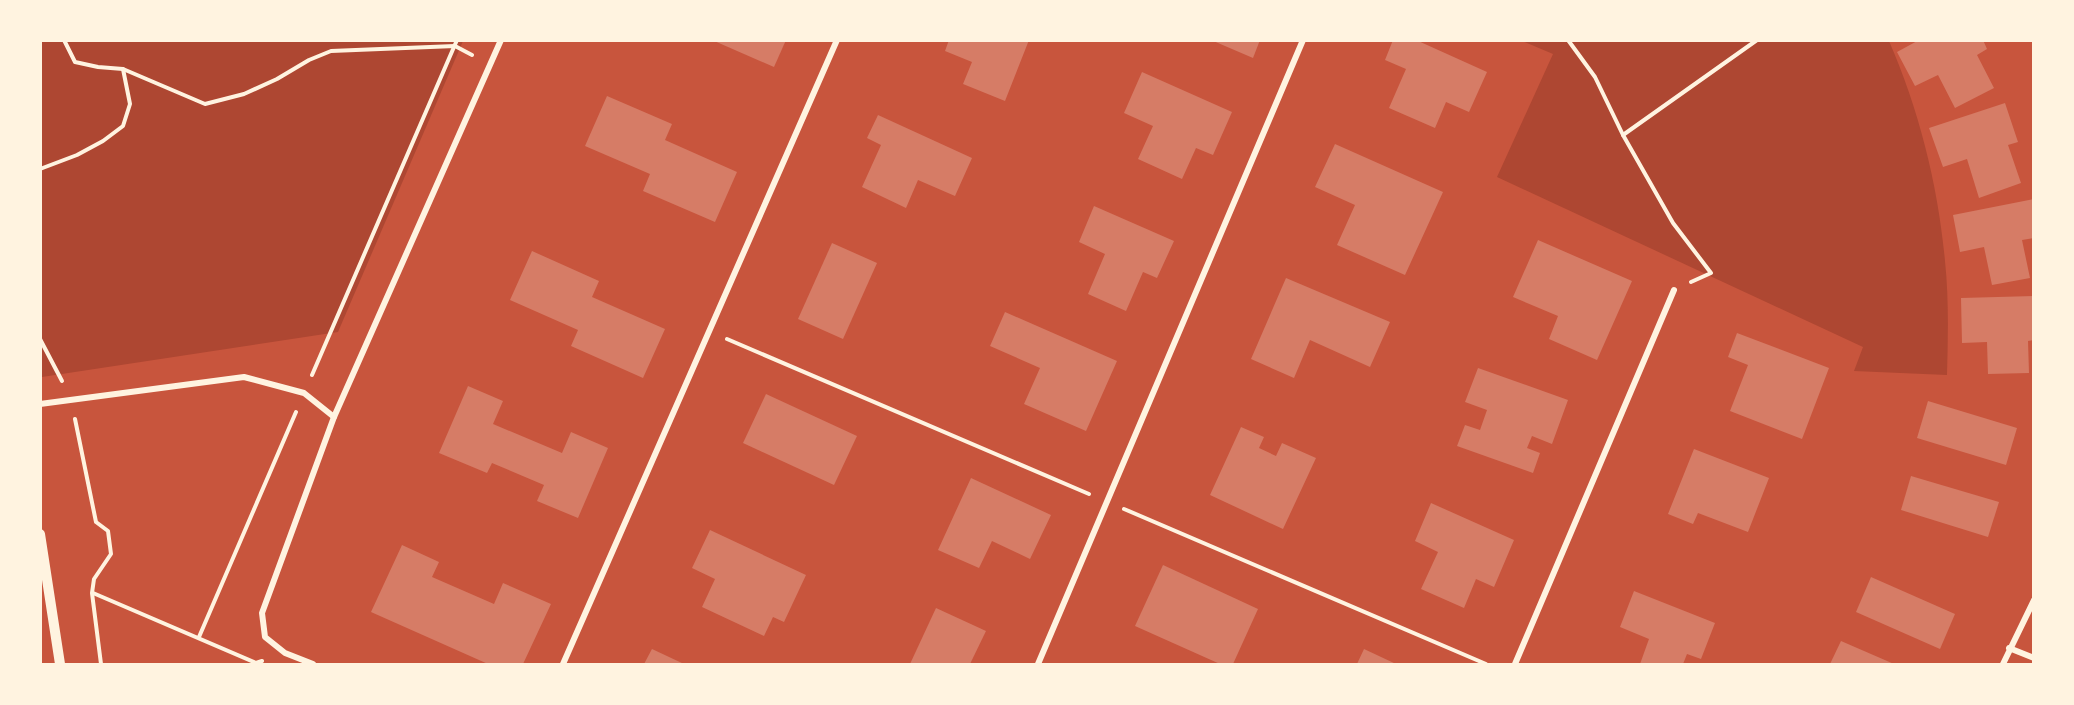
<svg xmlns="http://www.w3.org/2000/svg" width="2074" height="705" viewBox="0 0 2074 705" font-family="'IBM Plex Sans',sans-serif">
	<style>
		.green { fill: #ae4732 }
		.building { fill: #d67c66 }
		.lines { fill: none; stroke-linecap: round; stroke-linejoin: round }
		.path { stroke: #fff3e0; stroke-width: 4 }
		.minor { stroke: #fff3e0; stroke-width: 6 }
		.tertiary { stroke: #fff3e0; stroke-width: 10 }
	</style>
	<rect width="100%" height="100%" fill="#c8553d"/>
	<!-- green -->
	<g class="green">
		<polygon points="40,41 463,41 338,332 42,377"/>
		<path d="M1522 41H1889C1919 110 1938 185 1945 261 1949 299 1948 337 1947 375L1854 371 1863 347 1497 177 1553 54Z"/>
	</g>
	<!-- building -->
	<g class="building">
		<polygon points="712,40 786,40 774,67"/>
		<polygon points="949,40 1029,40 1005,101 963,84 972,62 945,51"/>
		<polygon points="1211,40 1260,40 1253,58"/>
		<polygon points="1393,40 1416,40 1487,72 1469,112 1446,102 1435,128 1389,108 1406,69 1385,60"/>
		<polygon points="1919,40 1983,40 1987,49 1977,55 1994,88 1955,108 1938,75 1915,86 1897,52"/>
		<polygon points="1142,72 1232,112 1213,155 1196,148 1182,179 1138,159 1153,126 1124,113"/>
		<polygon points="607,96 672,124 665,140 737,172 715,222 643,191 650,174 585,146"/>
		<polygon points="2005,103 2018,142 2008,145 2021,183 1979,198 1967,159 1943,167 1929,128"/>
		<polygon points="878,115 972,158 955,196 918,180 906,208 862,187 881,145 867,138"/>
		<polygon points="1335,144 1443,192 1405,275 1337,245 1355,205 1315,187"/>
		<polygon points="2034,199 2034,238 2022,240 2030,278 1992,285 1984,247 1960,252 1953,215"/>
		<polygon points="1094,206 1174,241 1157,278 1143,272 1126,311 1088,294 1105,254 1079,242"/>
		<polygon points="1538,240 1632,281 1597,360 1549,339 1558,316 1513,297"/>
		<polygon points="832,243 877,263 843,339 798,319"/>
		<polygon points="532,251 599,281 592,297 665,329 643,378 571,346 578,330 510,300"/>
		<polygon points="1286,278 1390,322 1370,367 1310,340 1294,378 1251,359"/>
		<polygon points="2034,296 2034,340 2028,341 2029,373 1988,374 1987,342 1962,343 1961,298"/>
		<polygon points="1005,312 1117,361 1086,431 1024,404 1040,368 990,346"/>
		<polygon points="1737,333 1829,368 1802,439 1730,411 1748,365 1728,357"/>
		<polygon points="1478,368 1568,400 1552,444 1532,436 1527,448 1540,453 1533,473 1457,446 1465,425 1480,430 1487,410 1465,402"/>
		<polygon points="468,386 503,401 493,424 562,453 571,432 608,448 578,518 537,501 544,485 492,463 487,473 439,453"/>
		<polygon points="766,394 857,436 834,485 743,443"/>
		<polygon points="1928,401 2017,428 2006,465 1917,438"/>
		<polygon points="1241,427 1264,437 1259,448 1276,456 1282,443 1316,458 1283,529 1210,495"/>
		<polygon points="1694,449 1769,478 1748,532 1698,513 1693,524 1668,514"/>
		<polygon points="1911,476 1999,502 1988,537 1901,510"/>
		<polygon points="971,478 1051,515 1030,559 992,541 979,568 938,550"/>
		<polygon points="1431,503 1514,540 1494,587 1476,579 1464,608 1421,589 1438,552 1415,541"/>
		<polygon points="710,530 806,575 784,622 773,617 764,636 702,607 715,579 692,568"/>
		<polygon points="402,545 439,562 432,577 494,604 503,583 551,604 523,664 488,664 371,612"/>
		<polygon points="1163,565 1258,609 1233,664 1220,664 1135,626"/>
		<polygon points="1871,577 1955,614 1940,649 1856,612"/>
		<polygon points="1634,591 1715,623 1701,659 1687,654 1683,664 1640,664 1649,639 1620,627"/>
		<polygon points="936,608 986,631 970,664 910,664"/>
		<polygon points="1841,641 1894,664 1830,664"/>
		<polygon points="652,649 684,664 644,664"/>
		<polygon points="1364,649 1396,664 1357,664"/>
	</g>
	<g class="lines">
		<!-- path -->
		<g class="path">
			<polyline points="64,40 75,62 98,67 123,69 205,104 244,94 277,79 309,60 331,51 455,46 472,55"/>
			<polyline points="1568,40 1595,77 1623,135 1673,223 1711,273 1691,282"/>
			<polyline points="1623,135 1757,40"/>
			<polyline points="40,169 77,155 103,141 123,126 130,104 123,69"/>
			<polyline points="40,339 62,381"/>
			<polyline points="727,339 1089,494"/>
			<polyline points="312,375 457,40"/>
			<polyline points="75,419 96,522 108,531 111,554 94,579 92,593 101,664"/>
			<polyline points="1124,509 1486,664"/>
			<polyline points="93,593 256,663 262,661"/>
			<polyline points="199,637 296,412"/>
		</g>
		<!-- minor -->
		<g class="minor">
			<polyline points="40,404 244,377 304,393 334,417"/>
			<polyline points="2009,648 2034,658"/>
			<polyline points="313,664 285,653 265,637 262,613 334,417 501,40"/>
			<polyline points="563,664 837,40"/>
			<polyline points="1038,664 1303,40"/>
			<polyline points="1515,664 1674,290"/>
			<polyline points="2003,664 2034,600"/>
		</g>
		<!-- tertiary -->
		<polyline class="tertiary" points="40,534 60,664"/>
	</g>
	<!-- border -->
	<rect width="2074" height="705" fill="none" stroke="#fff3e0" stroke-width="84"/>
</svg>
